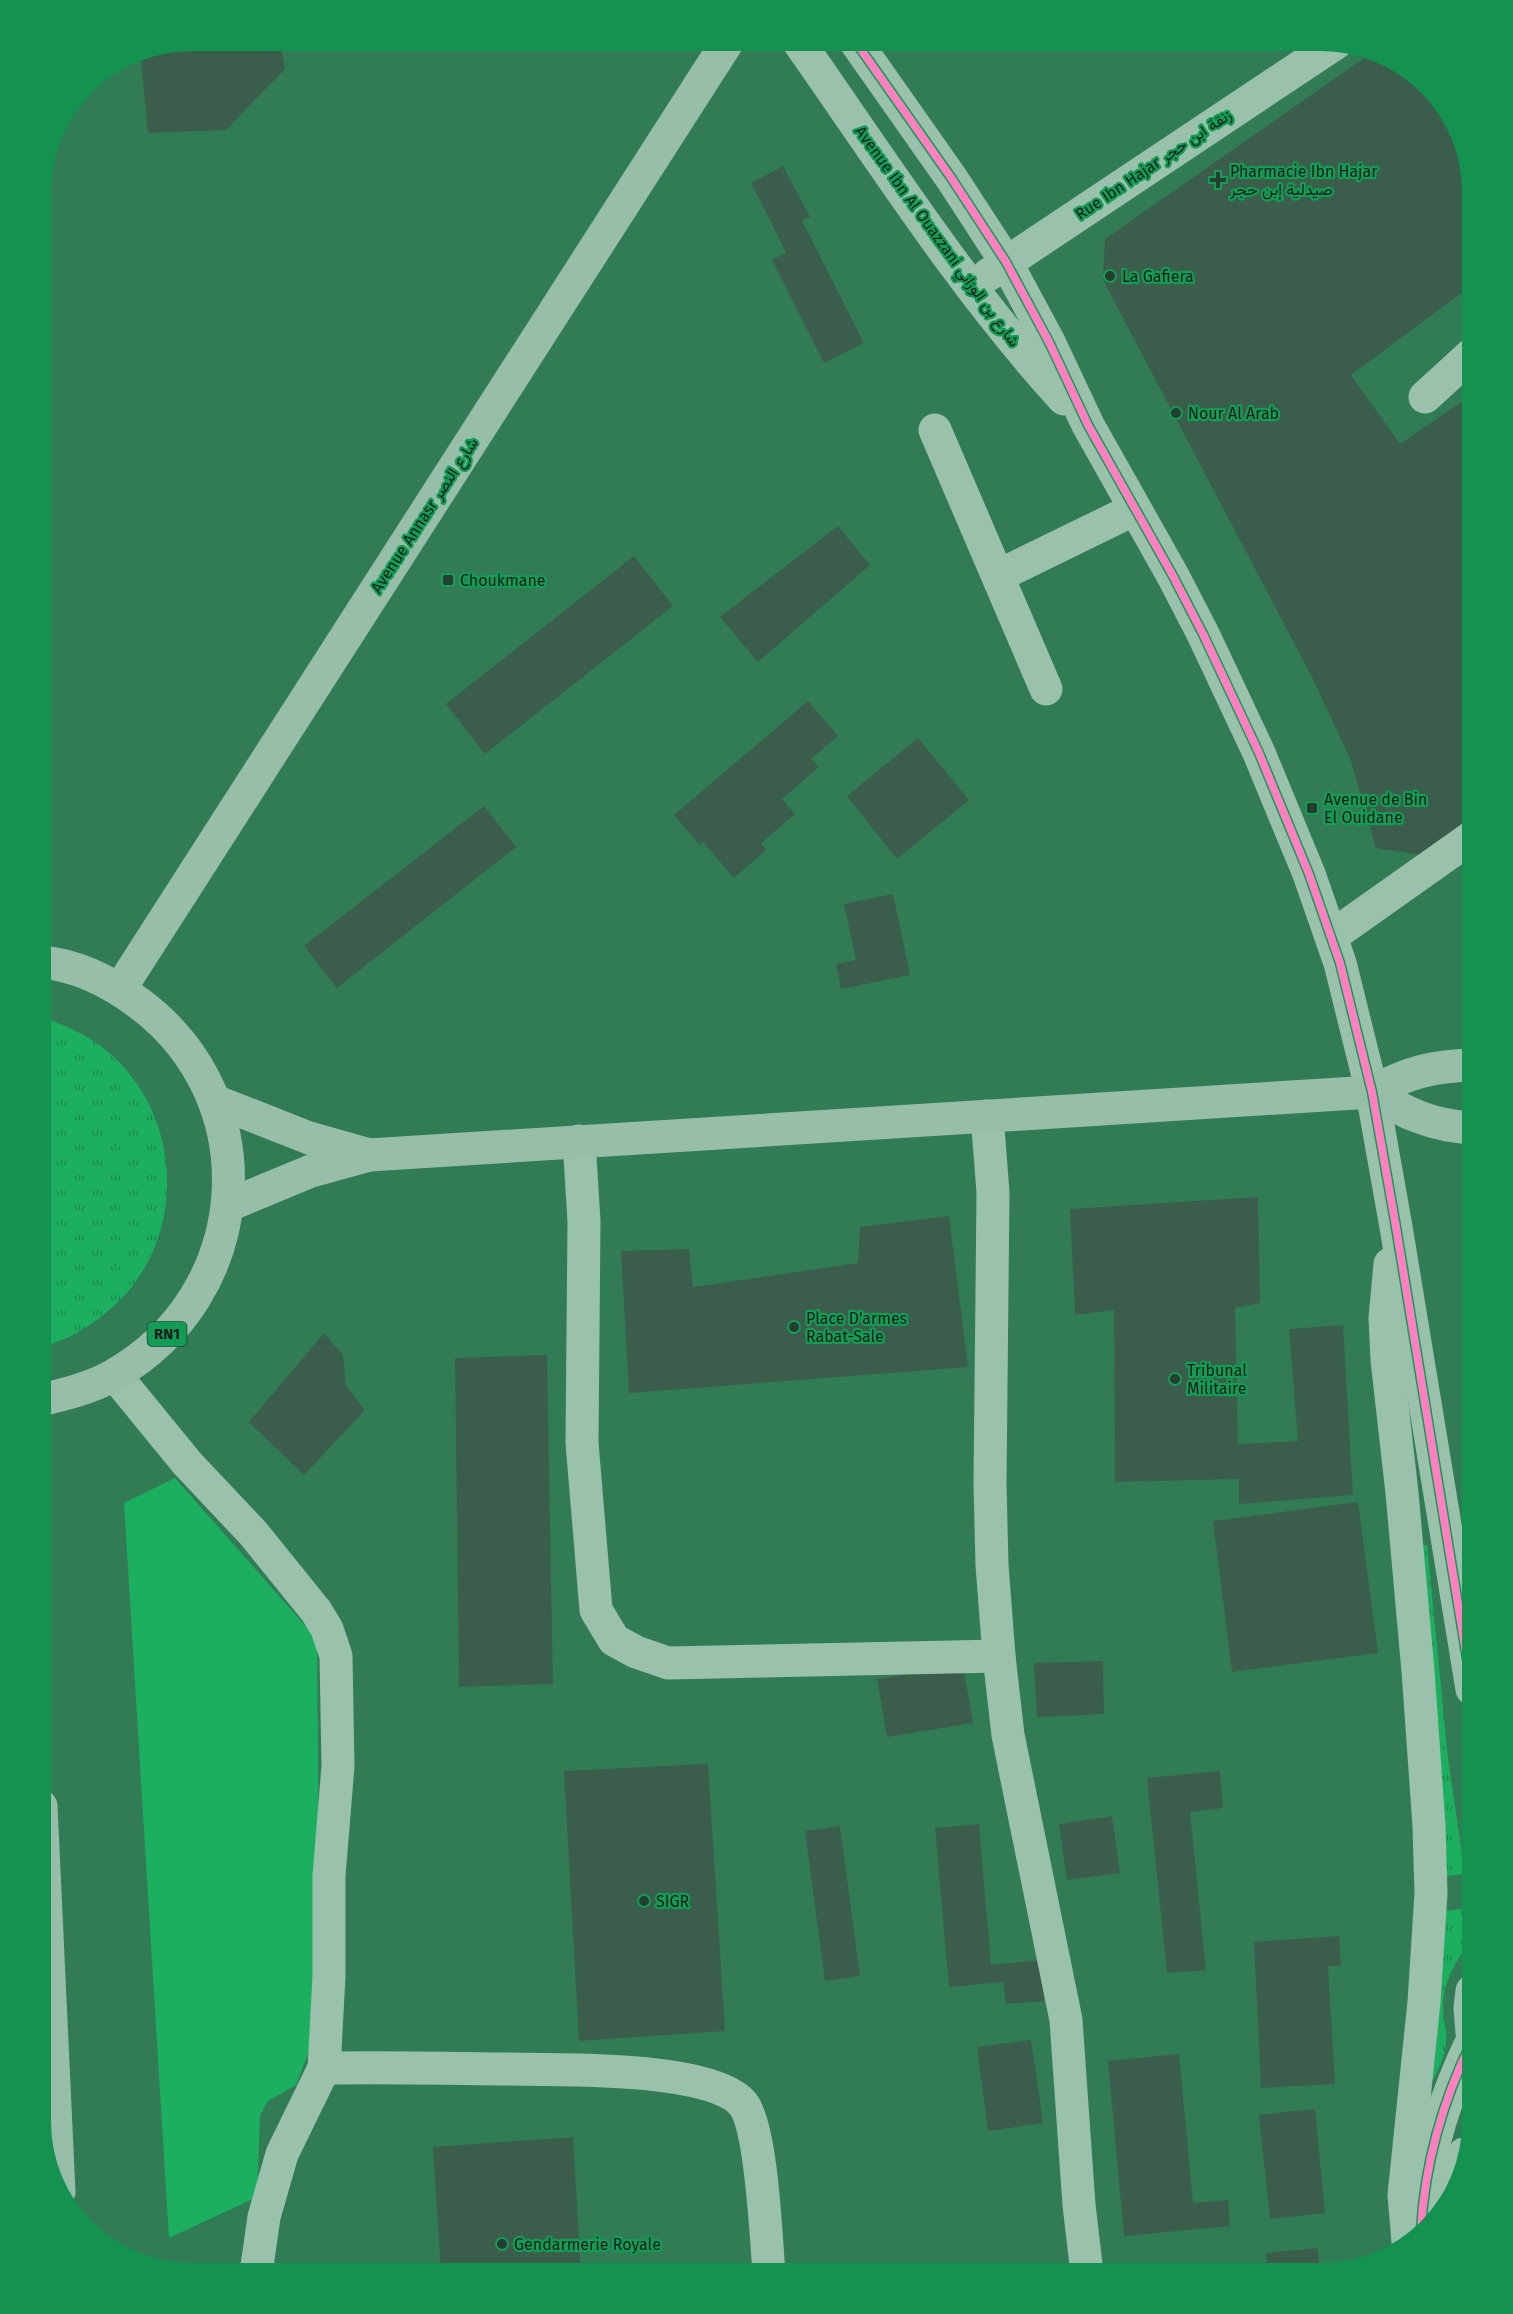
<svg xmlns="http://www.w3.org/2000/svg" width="1513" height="2314" viewBox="0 0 1513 2314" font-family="'Fira Sans',Vazirmatn,sans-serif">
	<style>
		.grass { fill: url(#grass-tufts) }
		.garden { fill: #1daf60 }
		.building { fill: #3a5e4b }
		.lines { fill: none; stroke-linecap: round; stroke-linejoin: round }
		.minor { stroke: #99c1ac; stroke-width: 33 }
		.major { stroke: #96bea9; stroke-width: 33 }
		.cycleway-casing { stroke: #129c54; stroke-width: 11 }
		.cycleway { stroke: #ff80c0; stroke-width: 8 }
		.poi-dot { fill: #243e31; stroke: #129c54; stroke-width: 2 }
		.labels { text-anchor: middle; stroke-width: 4.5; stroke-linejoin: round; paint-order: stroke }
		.shield { fill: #129c54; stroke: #1a432e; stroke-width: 1.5 }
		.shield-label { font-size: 15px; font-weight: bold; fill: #1d1d1d }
		.street-label { font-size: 16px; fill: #1d1d1d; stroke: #129c54 }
		.poi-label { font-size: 16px; fill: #1d1d1d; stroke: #129c54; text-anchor: start }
	</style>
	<defs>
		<pattern id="grass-tufts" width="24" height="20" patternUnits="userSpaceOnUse" patternTransform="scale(1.5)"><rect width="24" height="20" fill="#1daf60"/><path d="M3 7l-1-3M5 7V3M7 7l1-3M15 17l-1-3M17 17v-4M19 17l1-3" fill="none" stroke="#198e4f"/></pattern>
	</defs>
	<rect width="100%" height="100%" fill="#327c55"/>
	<!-- grass -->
	<g class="grass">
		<path d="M41 1017C68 1026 95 1038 116 1059 181 1122 185 1232 122 1298 99 1321 73 1339 41 1347Z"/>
		<polygon points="1427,1545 1448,1759 1465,1874 1446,1876 1422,1546"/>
		<path d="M1470 1908C1475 1951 1453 1955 1445 1990 1441 2005 1444 2017 1446 2032 1448 2049 1441 2065 1433 2080L1429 2078 1446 1911Z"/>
	</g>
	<!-- garden -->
	<polygon class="garden" points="175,1478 317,1639 320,2001 315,2035 296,2085 268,2101 260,2115 257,2197 169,2238 124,1503"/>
	<!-- building -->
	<g class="building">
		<polygon points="192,40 280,41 285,69 226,130 148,133 140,51"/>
		<polygon points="1370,54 1405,66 1452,117 1472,192 1472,246 1470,247 1472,250 1472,285 1351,375 1400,444 1472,395 1472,820 1420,855 1376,848 1351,761 1313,679 1103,280 1105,239"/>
		<polygon points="783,166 810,217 802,221 864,343 824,363 772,260 786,252 751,183"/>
		<polygon points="838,526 870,565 758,662 720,617"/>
		<polygon points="634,556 673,606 485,754 446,704"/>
		<polygon points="808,701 838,736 811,759 819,767 782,799 795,814 761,843 766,850 734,878 703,842 700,845 674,815"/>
		<polygon points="918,738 969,800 897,859 847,796"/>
		<polygon points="484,806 516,847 337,988 304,946"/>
		<polygon points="893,894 910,975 841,989 836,964 856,960 844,904"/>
		<polygon points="1258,1197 1260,1303 1235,1308 1238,1444 1298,1441 1289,1329 1343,1325 1353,1495 1239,1504 1239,1479 1115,1482 1114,1310 1075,1315 1070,1209"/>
		<polygon points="949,1216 968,1367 629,1393 621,1251 689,1249 693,1287 858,1263 860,1227"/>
		<polygon points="324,1333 343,1355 346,1386 365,1410 304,1475 249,1422"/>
		<polygon points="547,1355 553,1684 459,1687 455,1358"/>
		<polygon points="1358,1502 1378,1653 1232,1672 1213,1521"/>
		<polygon points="1103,1661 1104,1714 1037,1717 1034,1663"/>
		<polygon points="963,1665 973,1723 887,1737 877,1679"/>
		<polygon points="708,1764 725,2031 579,2041 564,1771"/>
		<polygon points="1220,1771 1223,1808 1190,1812 1206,1970 1167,1973 1147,1778"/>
		<polygon points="1112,1816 1120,1873 1067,1880 1059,1824"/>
		<polygon points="979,1824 991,1965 1041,1960 1044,2001 1006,2004 1003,1982 949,1987 935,1828"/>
		<polygon points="840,1826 860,1976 825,1981 805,1831"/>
		<polygon points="1339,1936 1341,1966 1328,1966 1335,2084 1261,2088 1254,1942"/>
		<polygon points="1031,2040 1043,2123 988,2131 977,2047"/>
		<polygon points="1179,2054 1193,2203 1228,2200 1230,2226 1124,2236 1108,2061"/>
		<polygon points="1315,2109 1325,2213 1270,2219 1259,2115"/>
		<polygon points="573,2137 581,2273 441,2273 433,2147"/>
		<polygon points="1318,2248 1320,2273 1268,2273 1266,2253"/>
	</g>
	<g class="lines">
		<!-- minor -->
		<g class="minor">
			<path d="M798 41C883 162 964 290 1064 399"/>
			<polyline points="855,41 952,179 1006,262 1049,342 1088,425 1173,576 1203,634 1259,753 1309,874 1340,963 1372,1092 1396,1227 1472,1689"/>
			<polyline points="988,275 1336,43"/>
			<polyline points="1425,397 1472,354"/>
			<polyline points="935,430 1046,689"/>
			<polyline points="998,576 1135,509"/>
			<polyline points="1332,936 1472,837"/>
			<polyline points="987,1116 993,1192 990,1484 992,1565 999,1656 1008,1735 1066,2020 1079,2205 1087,2273"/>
			<polyline points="579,1141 584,1221 582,1443 596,1610 614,1640 636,1652 668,1663 999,1656"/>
			<polyline points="1390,1264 1385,1318 1387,1360 1402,1493 1418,1671 1429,1826 1431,1893 1424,2002 1404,2195 1408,2242"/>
			<path d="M115 1375 187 1463 253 1533 316 1611 327 1629 336 1656 338 1766 329 1876V1976L324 2068C383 2067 441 2068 500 2069 550 2070 712 2065 743 2104 762 2128 766 2239 769 2273"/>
			<polyline points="1472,2033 1470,2008 1472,1991"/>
			<path d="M1423 2202C1430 2145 1447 2092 1472 2041"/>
			<polyline points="1443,2207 1448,2190 1464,2154"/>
			<polyline points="256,2273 264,2217 282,2154 324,2068"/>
		</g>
		<!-- major -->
		<g class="major">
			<polyline points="120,989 728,41"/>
			<path d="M1372 1092C1403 1113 1434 1126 1472 1128"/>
			<polyline points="215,1101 309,1138 369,1155"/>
			<path d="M229 1205 311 1171 369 1155 1372 1092C1407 1073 1432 1066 1472 1065"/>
			<path d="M41 1400C66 1394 91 1388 114 1375 254 1295 269 1101 140 1004 112 983 77 965 41 962"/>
			<polyline points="41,1806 59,2192"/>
		</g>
		<defs>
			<g id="cycleway">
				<polyline points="855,41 952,179 1006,262 1049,342 1088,425 1173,576 1203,634 1259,753 1309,874 1340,963 1372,1092 1396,1227 1472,1689"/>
				<path d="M1421 2229C1425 2162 1443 2100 1472 2041"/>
			</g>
		</defs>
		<!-- cycleway casing -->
		<use href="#cycleway" class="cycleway-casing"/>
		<!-- cycleway -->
		<use href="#cycleway" class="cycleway"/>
	</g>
	<!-- markers -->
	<g class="poi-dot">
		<path d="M1215 171h6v6h6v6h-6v6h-6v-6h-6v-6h6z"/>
		<circle cx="1110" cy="276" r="6"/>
		<circle cx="1176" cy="413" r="6"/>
		<rect x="442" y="574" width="12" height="12" rx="3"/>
		<rect x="1306" y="802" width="12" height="12" rx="3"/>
		<circle cx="794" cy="1327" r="6"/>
		<circle cx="1175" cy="1379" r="6"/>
		<circle cx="644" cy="1901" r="6"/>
		<circle cx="502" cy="2244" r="6"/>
	</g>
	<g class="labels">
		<!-- shield labels -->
		<rect class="shield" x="147.5" y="1322" width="39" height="24" rx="4.5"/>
		<g class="shield-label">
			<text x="167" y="1339">RN1</text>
		</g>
		<!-- street labels -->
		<g class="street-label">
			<text transform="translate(1153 164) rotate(-34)" y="6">Rue Ibn Hajar زنقة ابن حجر</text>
			<text transform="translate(938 236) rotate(54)" y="6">Avenue Ibn Al Ouazzani شارع بن الوزاني</text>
			<text transform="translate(424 515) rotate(-57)" y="6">Avenue Annasr شارع النصر</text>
		</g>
		<!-- poi labels -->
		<g class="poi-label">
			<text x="1230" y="177">Pharmacie Ibn Hajar<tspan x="1230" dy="18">صيدلية إبن حجر</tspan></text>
			<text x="1122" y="282">La Gafiera</text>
			<text x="1188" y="419">Nour Al Arab</text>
			<text x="460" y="586">Choukmane</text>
			<text x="1324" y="805">Avenue de Bin<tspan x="1324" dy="18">El Ouidane</tspan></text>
			<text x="806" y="1324">Place D'armes<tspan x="806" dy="18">Rabat-Sale</tspan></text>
			<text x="1187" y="1376">Tribunal<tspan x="1187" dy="18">Militaire</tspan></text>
			<text x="656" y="1907">SIGR</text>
			<text x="514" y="2250">Gendarmerie Royale</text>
		</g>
	</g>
	<!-- crop -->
	<path d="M0 0H1513V2314H0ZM192 51H1321A141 141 0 0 1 1462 192V2122A141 141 0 0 1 1321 2263H192A141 141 0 0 1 51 2122V192A141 141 0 0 1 192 51Z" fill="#139250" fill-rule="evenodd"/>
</svg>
